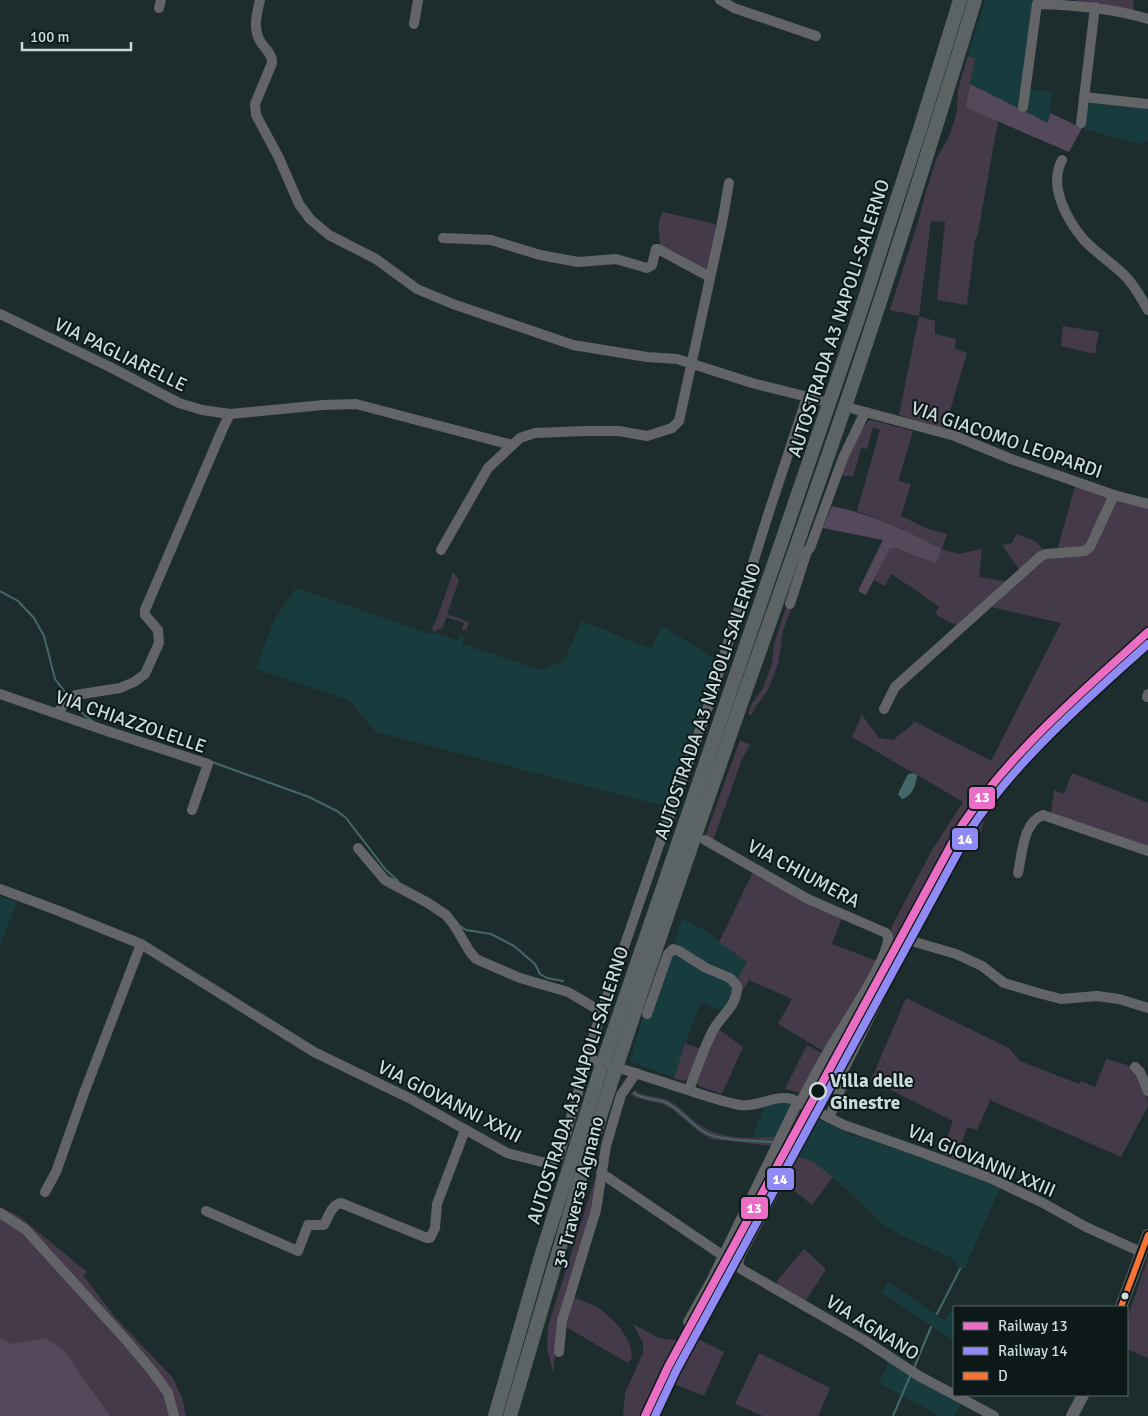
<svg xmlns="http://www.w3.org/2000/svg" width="1148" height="1416" viewBox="0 0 1148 1416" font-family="Signika,sans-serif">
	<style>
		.built { fill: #183c3d }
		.green { fill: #443a49 }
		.forest { fill: #55485b }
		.water { fill: #446869 }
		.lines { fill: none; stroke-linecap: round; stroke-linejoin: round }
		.stream { stroke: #446869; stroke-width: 2 }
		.minor { stroke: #636467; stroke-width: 10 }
		.major { stroke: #606469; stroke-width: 12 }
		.highway { stroke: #5b6365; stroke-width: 14 }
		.bus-1-casing { stroke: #0d1819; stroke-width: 10 }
		.bus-1 { stroke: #f57335; stroke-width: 6 }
		.rail-1-casing { stroke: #0d1819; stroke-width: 11 }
		.rail-2-casing { stroke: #0d1819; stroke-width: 11 }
		.rail-1 { stroke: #ea6fc4; stroke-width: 8 }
		.rail-2 { stroke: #8f8af4; stroke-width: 8 }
		.stop-dot { fill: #0d1819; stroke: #cbdbdb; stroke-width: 2.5 }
		.bus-dot { fill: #cbdbdb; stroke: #0d1819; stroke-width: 2 }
		.labels { text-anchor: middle; stroke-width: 4; stroke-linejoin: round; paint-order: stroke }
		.street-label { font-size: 19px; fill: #cbdbdb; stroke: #0d1819 }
		.stop-label { font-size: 19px; font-weight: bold; fill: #cbdbdb; stroke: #0d1819; text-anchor: start }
		.line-badge { stroke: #0d1819; stroke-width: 2 }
		.badge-label { font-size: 14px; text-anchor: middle; font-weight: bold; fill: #fff }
	</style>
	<rect width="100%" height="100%" fill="#1d2d2e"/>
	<!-- built -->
	<g class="built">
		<polygon points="985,0 1048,0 1035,1 1023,88 1052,92 1048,123 970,84 975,58 968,56"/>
		<polygon points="1090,101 1148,106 1148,141 1138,144 1082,128 1087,106"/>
		<polygon points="296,588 430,634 433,632 458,641 460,635 464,636 462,644 540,670 564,661 582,621 651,649 662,626 717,660 668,807 376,732 349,700 256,669 274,620"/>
		<polygon points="0,896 17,902 0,945"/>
		<polygon points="682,919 706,931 747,962 737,979 679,948 675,942"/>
		<polygon points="676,954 731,982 734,993 724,1012 701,1002 685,1043 674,1078 630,1061 643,1017 673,955"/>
		<polygon points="778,1102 793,1105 777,1137 753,1137 764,1107"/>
		<polygon points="816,1118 853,1136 861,1137 938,1164 1000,1188 964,1269 958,1267 956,1262 952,1258 903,1236 885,1226 835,1179 812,1161 796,1156"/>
		<polygon points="888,1282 944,1320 953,1308 954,1309 954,1341 881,1292"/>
		<polygon points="890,1359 962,1402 954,1416 940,1416 879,1383"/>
	</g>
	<!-- green -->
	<g class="green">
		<polygon points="1075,0 1134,0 1133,11 1080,3"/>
		<polygon points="968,56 975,58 966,103 967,108 998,121 978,233 975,240 967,305 937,300 945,222 931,221 919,316 935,321 935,334 956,339 955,349 967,353 944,431 941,428 899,415 919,316 890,310 918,222 925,195 937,157 948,139 954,122 957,109 958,89"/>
		<path d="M663 212 715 224 717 228 708 269 706 271 661 247C659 234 656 223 663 212Z"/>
		<polygon points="1063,326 1099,332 1095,354 1061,346"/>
		<path d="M871 420 913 431 898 481 911 484 901 516 928 529 947 534 942 549 958 554 982 549 979 577 1009 582 959 627 935 614 939 607 914 589 891 574 885 586 874 580 890 549 896 548 936 564 903 529 857 511 880 430 873 427 867 449 861 448 853 477 842 475C847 462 859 425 871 420Z"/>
		<polygon points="1076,483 1110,495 1085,549 1057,551"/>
		<polygon points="1115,497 1148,506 1148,630 1049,721 1016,753 995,778 970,812 949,844 842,1042 840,1042 819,1079 817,1079 892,937 891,928 932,850 963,802 852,737 862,715 879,738 893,740 911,726 914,721 991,761 1061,623 991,607 1041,559 1085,555"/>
		<polygon points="1016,534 1035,541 1046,552 1021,572 1002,545 1012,543"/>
		<polygon points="453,572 459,580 447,614 469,622 466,631 462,629 464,623 446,617 443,627 433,632 432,628 436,621"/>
		<polygon points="787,605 792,606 783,631 778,664 768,690 755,708 752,715 748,714 751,705 763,688 772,664 774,643"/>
		<polygon points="740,740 750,745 742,759 713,841 705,837"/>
		<polygon points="1072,773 1148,803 1148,848 1051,813 1054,790 1064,794"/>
		<polygon points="992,795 978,842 970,839 929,904 913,938 908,935 944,867"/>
		<polygon points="753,872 842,918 832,944 877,961 825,1052 778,1024 792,999 749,980 740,995 737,979 747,962 719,942"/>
		<path d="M906 998 1009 1048 1020 1061 1079 1084 1081 1081 1095 1087 1106 1059C1114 1061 1122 1063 1130 1066 1142 1071 1148 1093 1148 1106L1121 1157 990 1100 977 1130 967 1127 957 1160 941 1153 953 1121 871 1080Z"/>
		<polygon points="717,1028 743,1047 722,1094 699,1086 695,1081"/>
		<polygon points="685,1043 701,1049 689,1079 683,1081 674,1078"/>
		<polygon points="807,1045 824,1054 801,1093 785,1089"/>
		<path d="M635 1090C644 1098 657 1095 668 1100 682 1107 691 1121 705 1128 726 1140 754 1138 777 1137L773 1146 711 1139C695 1131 684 1118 670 1108 657 1100 642 1103 630 1094Z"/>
		<polygon points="797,1107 803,1110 776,1160 778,1162 718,1274"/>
		<polygon points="796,1156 812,1161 833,1177 812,1205 782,1181"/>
		<polygon points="596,1176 598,1178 592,1212 555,1355 553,1373 547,1348 548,1326"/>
		<polygon points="0,1207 19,1216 87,1272 83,1275 115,1317 173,1378 182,1398 186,1416 0,1416"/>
		<polygon points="804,1249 826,1269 805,1302 777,1285 777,1281"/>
		<polygon points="1148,1258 1148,1358 1127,1349 1127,1319"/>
		<path d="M574 1297C582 1301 592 1304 600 1309 615 1320 632 1338 632 1358L628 1363 566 1327Z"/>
		<polygon points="633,1324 659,1338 681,1341 656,1386 644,1416 623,1416 625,1393 643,1353 643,1343"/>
		<polygon points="692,1336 724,1352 704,1396 674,1384 660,1416 652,1416 668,1381"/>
		<polygon points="759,1353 830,1388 818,1416 763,1416 735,1404"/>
	</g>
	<!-- forest -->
	<g class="forest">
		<polygon points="970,84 1048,123 1050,113 1082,128 1069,152 967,108 966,104"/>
		<path d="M832 506C871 514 906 530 941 549L936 564 896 548 890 549 866 595 858 591 883 540 823 528Z"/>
		<polygon points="0,1338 11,1344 45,1338 64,1351 110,1416 0,1416"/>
	</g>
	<!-- water -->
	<path class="water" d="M913 773 917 775C916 785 912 797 902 799L898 794 908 774Z"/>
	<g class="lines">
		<!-- stream -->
		<g class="stream">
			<polyline points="0,591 18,601 34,618 44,636 55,679 68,696"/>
			<polyline points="73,701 84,715 94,722"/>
			<polyline points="212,762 309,797 337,811 346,818 386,870 398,881"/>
			<polyline points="460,926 466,930 491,934 514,946 535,964 540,974 547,978 563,981"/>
			<path d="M634 1093C643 1100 656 1098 667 1103 681 1110 691 1124 704 1132 718 1141 756 1141 773 1142"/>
			<polyline points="937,1314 960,1269"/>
			<polyline points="914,1368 931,1327"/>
			<polyline points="893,1416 911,1374"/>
		</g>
		<!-- minor -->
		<g class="minor">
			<path d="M260 0C257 13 253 27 259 39 263 48 273 53 272 63L255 104 256 115 279 158 299 204 310 219 329 235 376 259 417 289 453 304 573 345 647 357 677 359 752 383 820 400"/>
			<polyline points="720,0 734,8 816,36"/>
			<polyline points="159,8 161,0"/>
			<polyline points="414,24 418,0"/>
			<polyline points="1084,97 1148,104"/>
			<path d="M1023 107 1037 4C1075 5 1112 8 1148 19"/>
			<polyline points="1081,123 1095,7"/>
			<path d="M1062 160C1048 186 1067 220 1084 240 1097 254 1114 264 1127 278 1135 287 1142 299 1148 310"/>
			<polyline points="443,238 491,240 540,255 578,262 616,259 647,268 652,265 656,249 658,249 710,277"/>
			<polyline points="0,314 110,367 179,403 202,410 230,414 323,405 356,404 512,445"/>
			<polyline points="854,409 955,436 1011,459 1114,495 1148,504"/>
			<polyline points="441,550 488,468 520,438 535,433 585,431 619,431 647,436 672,428 679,421 722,223 729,183"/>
			<polyline points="790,604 807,551 810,548 843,458 865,412"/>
			<polyline points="0,694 98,728 208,764 192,810"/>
			<polyline points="1147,697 1148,694"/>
			<polyline points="884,709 895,687 1041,556 1046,554 1085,551 1090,547 1114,495"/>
			<polyline points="57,713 68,700 76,695 120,688 134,682 145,674 159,643 158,630 145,615 145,610 223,428 230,414"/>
			<path d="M705 840 808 899 886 933 888 936C890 959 839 1031 826 1055 817 1070 809 1087 800 1102"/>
			<polyline points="358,848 385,880 428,903 446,915 454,925 470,952 476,959 520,978 568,992 602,1012"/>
			<path d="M1018 873C1022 855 1023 822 1043 815L1148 851"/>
			<polyline points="0,889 59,911 141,944 314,1052 411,1099 507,1153 546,1163 553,1161 559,1156 576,1101 586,1058 657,851 708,707 768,515 807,397"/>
			<path d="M647 1014 668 954 673 949 679 951 706 968 730 978 737 986C738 1006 720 1016 712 1032 703 1051 696 1070 689 1090"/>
			<path d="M586 1058C617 1067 647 1077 678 1087 698 1093 719 1101 740 1105 758 1108 774 1094 792 1099L844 1125 915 1150 990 1178 1043 1203 1086 1227 1141 1252"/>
			<polyline points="1135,1067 1140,1072 1148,1091"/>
			<polyline points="817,1112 740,1256 738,1263 741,1269 864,1340 919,1376 994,1416"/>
			<polyline points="829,1118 841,1088 844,1069 908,940 956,954 982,966 1004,983 1038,993 1061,999 1097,996 1119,999 1148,1008"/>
			<polyline points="601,1173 722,1255"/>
			<polyline points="45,1192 56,1172 84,1093 141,944"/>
			<path d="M206 1211 298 1251 308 1225H324C328 1217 332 1204 341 1203L427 1238H430L435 1228 437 1204 465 1130"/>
			<polyline points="0,1213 25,1229 126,1340 153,1372 168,1393 174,1416"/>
			<polyline points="688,1322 711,1281 798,1101"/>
			<polyline points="559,1352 562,1321 596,1210 606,1146 621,1095 636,1073"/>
		</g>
		<!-- major -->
		<g class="major">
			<polyline points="1121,1307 1148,1235"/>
			<polyline points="1072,1416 1083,1395"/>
		</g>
		<!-- highway -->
		<g class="highway">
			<polyline points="495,1416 542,1253 599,1074 860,313 920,129 960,0"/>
			<path d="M510 1416C533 1337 556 1258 580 1179 661 924 753 673 840 421 888 281 932 141 975 0"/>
		</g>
		<defs>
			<polyline id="bus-1" points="1121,1307 1148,1235"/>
		</defs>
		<!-- bus-1 casing -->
		<use href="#bus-1" class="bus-1-casing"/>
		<!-- bus-1 -->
		<use href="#bus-1" class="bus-1"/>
		<defs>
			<path id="rail-1" d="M645 1416 668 1367 962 825C1013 750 1082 692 1148 632"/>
			<path id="rail-2" d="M655 1416 676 1371 970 830C1018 758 1084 702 1148 644"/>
		</defs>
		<!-- rail-1 casing -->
		<use href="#rail-1" class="rail-1-casing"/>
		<!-- rail-2 casing -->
		<use href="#rail-2" class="rail-2-casing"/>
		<!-- rail-1 -->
		<use href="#rail-1" class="rail-1"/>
		<!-- rail-2 -->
		<use href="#rail-2" class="rail-2"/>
	</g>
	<!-- markers -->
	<circle class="stop-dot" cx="818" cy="1091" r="8"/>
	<circle class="bus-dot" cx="1125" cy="1296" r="4.5"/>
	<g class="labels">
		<!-- street labels -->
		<g class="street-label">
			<text transform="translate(838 318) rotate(-72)" y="7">AUTOSTRADA A3 NAPOLI-SALERNO</text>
			<text transform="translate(121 354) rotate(26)" y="7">VIA PAGLIARELLE</text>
			<text transform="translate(1007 439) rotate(19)" y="7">VIA GIACOMO LEOPARDI</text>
			<text transform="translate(707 701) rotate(-71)" y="7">AUTOSTRADA A3 NAPOLI-SALERNO</text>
			<text transform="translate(131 721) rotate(19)" y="7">VIA CHIAZZOLELLE</text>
			<text transform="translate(804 873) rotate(28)" y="7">VIA CHIUMERA</text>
			<text transform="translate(577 1085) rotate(-72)" y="7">AUTOSTRADA A3 NAPOLI-SALERNO</text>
			<text transform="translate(450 1101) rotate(27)" y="7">VIA GIOVANNI XXIII</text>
			<text transform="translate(982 1160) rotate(23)" y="7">VIA GIOVANNI XXIII</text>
			<text transform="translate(578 1192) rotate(-76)" y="7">3ª Traversa Agnano</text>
			<text transform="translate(873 1327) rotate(32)" y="7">VIA AGNANO</text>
		</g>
		<!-- stop labels -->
		<g class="stop-label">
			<text x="830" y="1087">Villa delle<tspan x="830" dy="22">Ginestre</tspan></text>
		</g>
	</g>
	<g class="line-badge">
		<rect x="968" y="786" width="28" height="24" rx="5" fill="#ea6fc4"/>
		<rect x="951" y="827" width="28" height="24" rx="5" fill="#8f8af4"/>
		<rect x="766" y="1167" width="29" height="24" rx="5" fill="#8f8af4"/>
		<rect x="740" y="1196" width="29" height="24" rx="5" fill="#ea6fc4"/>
	</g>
	<g class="badge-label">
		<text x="982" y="802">13</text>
		<text x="965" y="844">14</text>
		<text x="780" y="1184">14</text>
		<text x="754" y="1213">13</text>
	</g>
	<!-- legend -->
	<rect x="953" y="1306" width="175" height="90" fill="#0d1819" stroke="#596667"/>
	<rect x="963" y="1322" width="25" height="8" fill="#ea6fc4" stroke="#596667"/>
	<text x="998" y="1331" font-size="15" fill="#cbdbdb">Railway 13</text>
	<rect x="963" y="1347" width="25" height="8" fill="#8f8af4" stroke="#596667"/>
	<text x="998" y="1356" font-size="15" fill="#cbdbdb">Railway 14</text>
	<rect x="963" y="1372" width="25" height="8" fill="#f57335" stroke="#596667"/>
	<text x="998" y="1381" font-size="15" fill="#cbdbdb">D</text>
	<!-- scale -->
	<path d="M22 42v8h109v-8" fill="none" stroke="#cbdbdb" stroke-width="2.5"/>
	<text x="30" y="42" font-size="15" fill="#cbdbdb" stroke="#0d1819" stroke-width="4" paint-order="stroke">100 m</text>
</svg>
